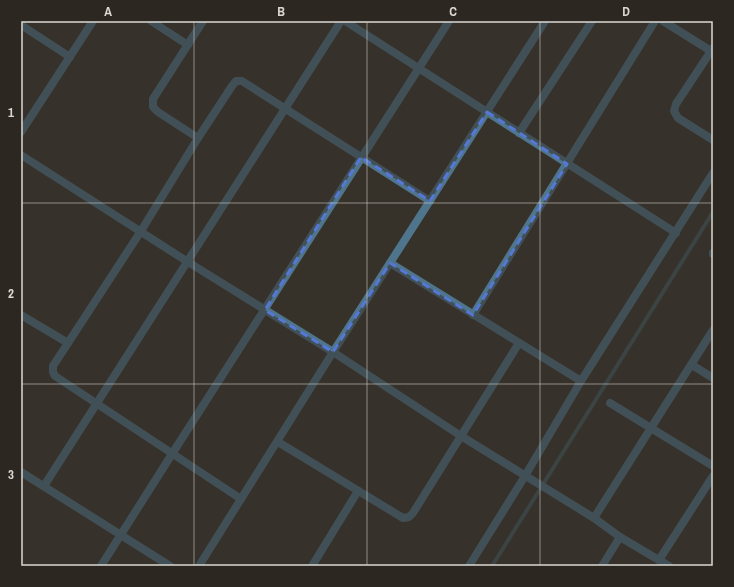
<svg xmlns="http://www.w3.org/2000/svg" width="734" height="587" viewBox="0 0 734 587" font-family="'Archivo Narrow',sans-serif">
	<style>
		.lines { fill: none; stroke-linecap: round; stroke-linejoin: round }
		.stream { stroke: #425963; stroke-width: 4 }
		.street { stroke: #4f758c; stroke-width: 8 }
		.marked { fill: none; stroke: #5677d6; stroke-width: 3; stroke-dasharray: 8 5; stroke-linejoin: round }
		.grid { fill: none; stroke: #dbd8d3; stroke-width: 1; stroke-opacity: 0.55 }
		.neatline { fill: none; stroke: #dbd8d3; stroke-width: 1.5 }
		.grid-label { font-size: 13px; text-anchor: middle; font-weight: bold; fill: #dbd8d3 }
	</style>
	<rect width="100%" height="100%" fill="#36322a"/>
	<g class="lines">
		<!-- stream -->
		<polyline class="stream" points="492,566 713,212"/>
		<!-- street -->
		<g class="street">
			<polyline points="151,21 188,45"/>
			<polyline points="345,21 676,233"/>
			<polyline points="663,21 711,51"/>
			<polyline points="21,25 70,57"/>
			<polyline points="713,48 676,104 674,111 678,118 713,140"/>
			<polyline points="21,132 93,21"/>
			<polyline points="519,133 592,21"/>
			<polyline points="198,138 158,112 153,107 153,99 203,21"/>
			<polyline points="21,155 188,262 333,352 461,436 594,518 620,537 669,566"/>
			<polyline points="713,253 713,254"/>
			<polyline points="390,263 581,381"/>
			<polyline points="21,315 68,343"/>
			<polyline points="473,315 655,21"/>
			<polyline points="692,365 713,378"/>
			<polyline points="610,403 713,466"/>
			<polyline points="278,442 403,518 409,517 413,513 519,343"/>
			<polyline points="21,472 170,566"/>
			<polyline points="44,486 341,21"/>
			<polyline points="241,499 55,376 53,372 53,366 141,231 198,138 232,86 236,81 242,81 430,201"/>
			<polyline points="594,518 713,330"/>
			<polyline points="659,560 713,476"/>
			<polyline points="101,566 172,454 449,21"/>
			<polyline points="199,566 333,352 545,21"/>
			<polyline points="312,566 358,491"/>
			<polyline points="469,566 525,476 581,381 713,173"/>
			<polyline points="602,566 620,537"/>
		</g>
	</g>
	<!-- marked area -->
	<path d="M0 0H734V587H0ZM487 112 567 164 473 315 390 263 333 352 265 310 361 157 430 201Z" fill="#36322a" fill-opacity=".55" fill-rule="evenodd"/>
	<path class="marked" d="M487 112 567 164 473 315 390 263 333 352 265 310 361 157 430 201Z"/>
	<!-- grid -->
	<path class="grid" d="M194 21V566M367 21V566M540 21V566M21 203H713M21 384H713"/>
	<!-- border -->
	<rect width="734" height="587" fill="none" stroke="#2c2821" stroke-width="44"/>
	<rect x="22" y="22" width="690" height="543" class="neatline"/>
	<g class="grid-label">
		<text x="108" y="16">A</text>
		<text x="281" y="16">B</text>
		<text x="453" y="16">C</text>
		<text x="626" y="16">D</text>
		<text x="11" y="117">1</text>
		<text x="11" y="298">2</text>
		<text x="11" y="479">3</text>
	</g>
</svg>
